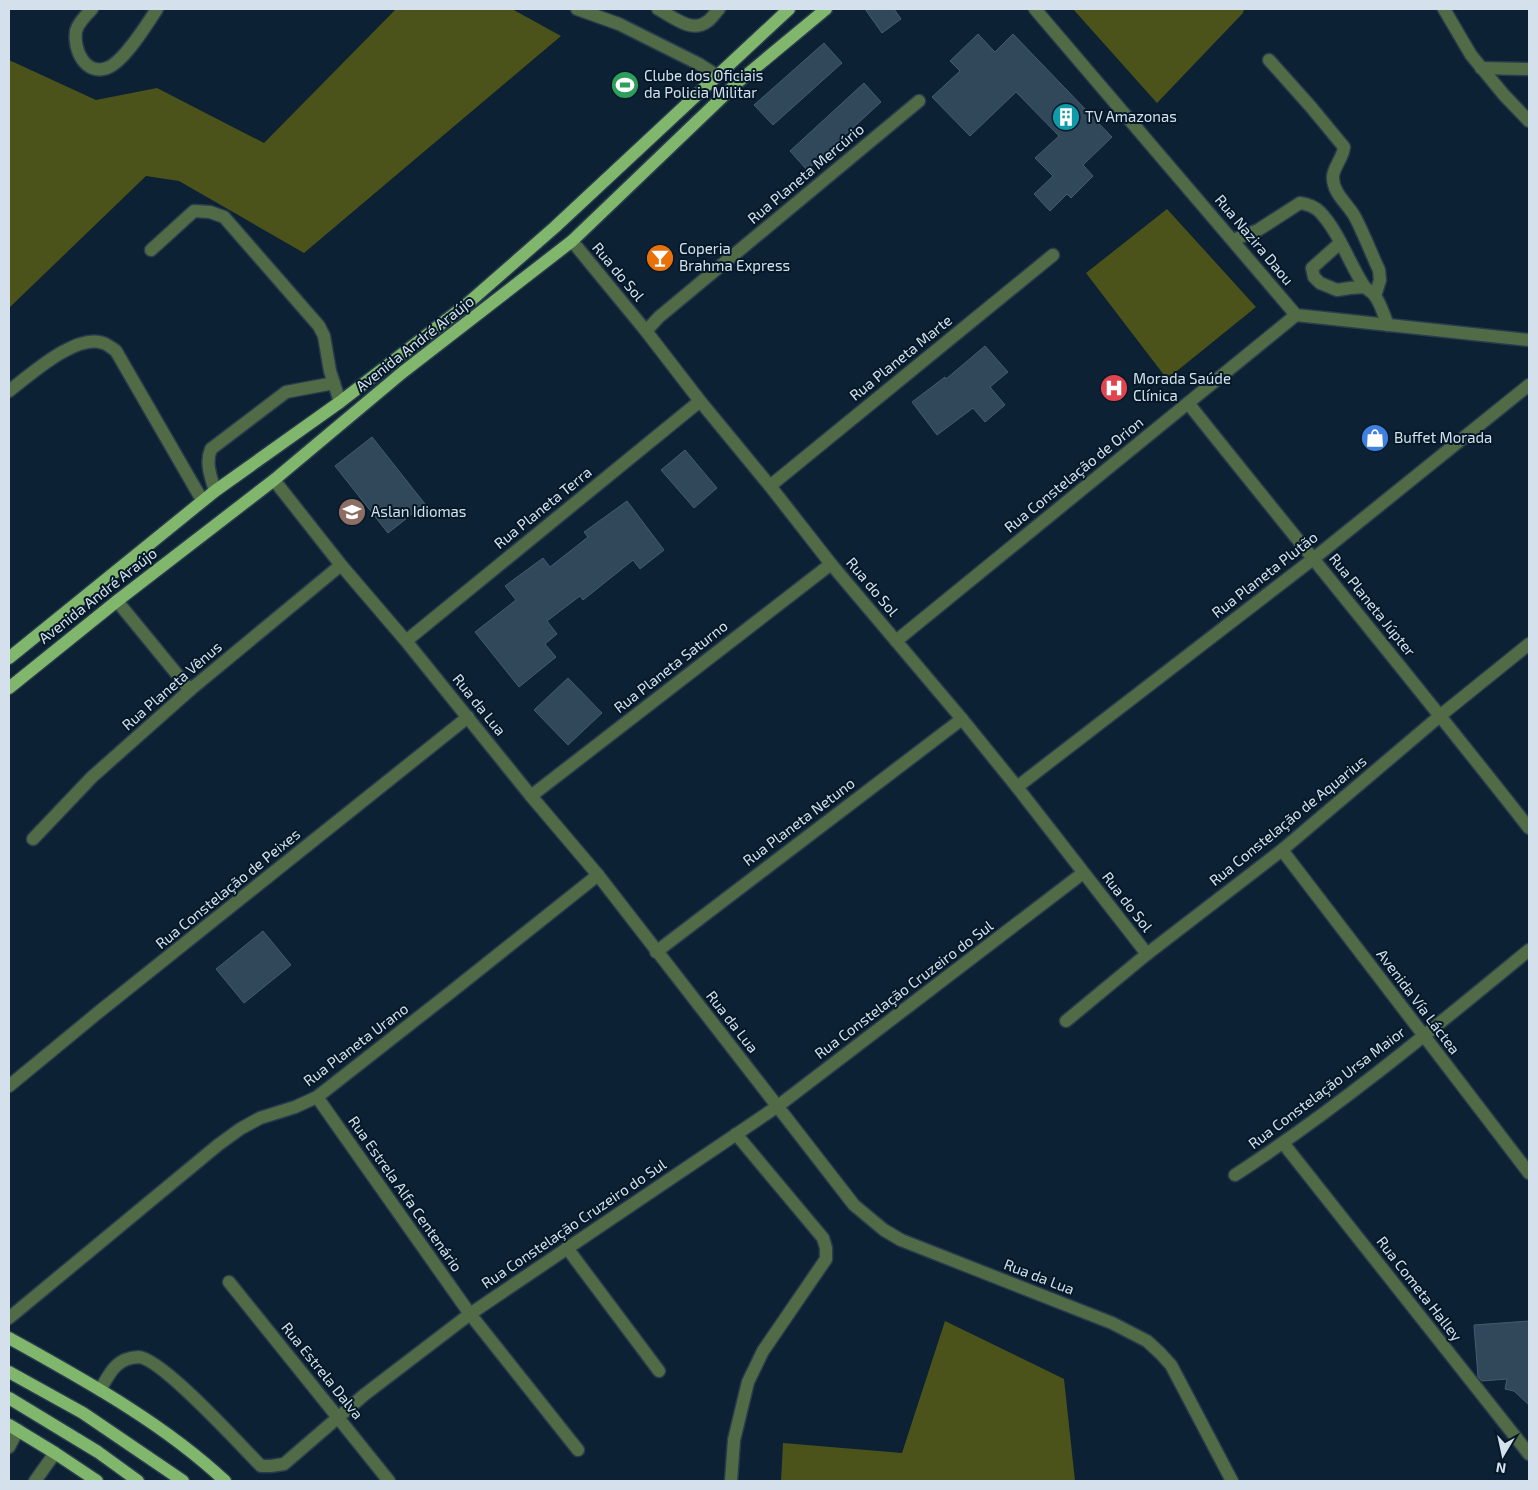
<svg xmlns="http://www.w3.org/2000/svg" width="1538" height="1490" viewBox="0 0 1538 1490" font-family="'Exo 2',sans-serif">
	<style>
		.forest { fill: #4b531a }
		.building { fill: #31475a; stroke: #455c70 }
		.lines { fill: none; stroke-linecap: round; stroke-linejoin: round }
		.minor-casing { stroke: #283c4d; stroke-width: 15 }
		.major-casing { stroke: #283c4d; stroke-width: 15 }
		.minor { stroke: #516b47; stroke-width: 12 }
		.major { stroke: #81b76c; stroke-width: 12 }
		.labels { text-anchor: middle; stroke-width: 4; stroke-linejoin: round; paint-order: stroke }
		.poi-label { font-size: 15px; fill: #d4e1ed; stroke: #041828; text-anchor: start }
		.street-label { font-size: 15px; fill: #d4e1ed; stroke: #041828 }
	</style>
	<rect width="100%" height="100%" fill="#0c2133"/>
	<!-- forest -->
	<g class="forest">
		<polygon points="396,9 512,9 561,36 304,253 179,181 146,176 9,308 9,60 96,100 157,88 264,143"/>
		<polygon points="1073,9 1244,9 1243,13 1157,103"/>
		<polygon points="1167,209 1256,307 1167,379 1086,273"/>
		<polygon points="945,1321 1064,1379 1075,1481 781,1481 783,1443 902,1453"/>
	</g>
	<!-- building -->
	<g class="building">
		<polygon points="865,9 894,9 901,19 882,33"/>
		<polygon points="978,34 995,52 1013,34 1112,137 1083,165 1093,176 1071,198 1067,194 1050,211 1034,194 1053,176 1035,158 1059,136 1016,92 970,136 932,97 960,71 950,61"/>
		<polygon points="824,43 842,63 773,125 754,105"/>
		<polygon points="864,83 881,102 807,170 790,151"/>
		<polygon points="985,346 1008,372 990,387 1005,405 985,422 973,408 937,435 912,402 945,377 946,379"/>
		<polygon points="372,437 425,504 388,533 335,466"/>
		<polygon points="685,450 717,488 694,508 661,470"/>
		<polygon points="627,501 664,550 640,569 633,560 583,600 580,596 547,621 557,634 545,644 556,657 519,687 475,632 516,600 505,586 543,558 550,567 588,537 584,532"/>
		<polygon points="568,678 602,713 568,745 534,710"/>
		<polygon points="263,931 291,965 244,1003 216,969"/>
		<polygon points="1529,1321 1529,1405 1514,1391 1505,1389 1507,1379 1482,1381 1478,1377 1474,1325"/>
	</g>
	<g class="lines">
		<defs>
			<g id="minor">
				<path d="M92 9C86 15 78 23 76 31 73 49 85 76 107 68 124 62 147 24 157 9"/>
				<polyline points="577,9 619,24 699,64 716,75"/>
				<path d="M658 9C673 17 692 34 708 21 712 18 715 13 719 9"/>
				<polyline points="1035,9 1296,315 1529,340"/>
				<polyline points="1444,9 1471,55 1504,95 1529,121"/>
				<path d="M1269 60 1311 107 1344 147C1343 158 1334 166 1333 176 1332 193 1348 204 1355 217 1364 234 1371 253 1379 270L1380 280 1375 296"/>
				<polyline points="1481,68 1529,69"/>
				<path d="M1233 240 1258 230 1300 203C1307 204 1315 207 1320 212 1339 232 1349 263 1364 286 1367 290 1373 292 1375 296 1381 304 1384 316 1388 325"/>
				<polyline points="572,241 646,331 700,401 770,486 831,564 962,719 1017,787 1147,954"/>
				<polyline points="1340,243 1312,268 1314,277 1320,283 1337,290 1350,288 1365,287"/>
				<polyline points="151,250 194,211 210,212 224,217 319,326 324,336 330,371 340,402"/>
				<polyline points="646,331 659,317 919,101"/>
				<path d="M9 391C30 375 76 333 103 343 107 344 112 348 116 351L202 500"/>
				<path d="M1188 403C1301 545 1417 685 1529 828"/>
				<polyline points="274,480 341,565 406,641 531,796 598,875 854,1205 884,1230 901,1240 1112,1323 1147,1341 1160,1353 1171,1365 1232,1481"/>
				<polyline points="770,486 1053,255"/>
				<path d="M215 491C211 477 205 463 211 449L286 392 334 383"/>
				<polyline points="117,601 190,690"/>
				<polyline points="406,641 700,401"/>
				<polyline points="896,641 1296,315"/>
				<polyline points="1017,787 1313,559 1529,385"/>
				<polyline points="531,796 831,564"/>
				<polyline points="33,839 92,777 190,690 341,565"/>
				<polyline points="1282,850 1529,1173"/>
				<polyline points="656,952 962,719"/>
				<polyline points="1066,1021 1147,954 1282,850 1441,715 1529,644"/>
				<polyline points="9,1086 100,1011 468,717"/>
				<polyline points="317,1097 470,1314 578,1450"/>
				<polyline points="1283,1143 1529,1454"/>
				<path d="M1235 1175C1338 1108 1434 1028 1529 950"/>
				<polyline points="567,1248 659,1371"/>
				<polyline points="229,1282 389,1481"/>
				<polyline points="9,1318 218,1145 240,1129 260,1118 295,1107 317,1097 451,992 598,875"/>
				<path d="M100 1390C110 1373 116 1358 138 1357 161 1357 241 1446 261 1466H271L284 1464 364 1395 470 1314 778 1106 1083 873"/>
				<polyline points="9,1447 18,1430"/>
				<polyline points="35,1481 55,1453"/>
				<polyline points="731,1481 734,1440 748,1382 763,1351 826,1259 826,1248 823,1238 736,1134"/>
			</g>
			<g id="major">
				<polyline points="9,658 215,491 340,402 467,304 555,227 789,9"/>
				<polyline points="9,688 117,601 274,480 403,372 572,241 738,82 826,9"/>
				<path d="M9 1338C84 1380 162 1422 225 1481"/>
				<polyline points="9,1372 83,1413 183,1481"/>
				<polyline points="9,1398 98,1452 138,1481"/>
				<polyline points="9,1425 55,1453 97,1481"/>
			</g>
		</defs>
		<!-- minor casing -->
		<use href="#minor" class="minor-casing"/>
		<!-- major casing -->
		<use href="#major" class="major-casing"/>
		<!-- minor -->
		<use href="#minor" class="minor"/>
		<!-- major -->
		<use href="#major" class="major"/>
	</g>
	<!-- icons -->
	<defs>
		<symbol id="stadium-disc" viewBox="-11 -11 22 22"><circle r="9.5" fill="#2e9e5b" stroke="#041828"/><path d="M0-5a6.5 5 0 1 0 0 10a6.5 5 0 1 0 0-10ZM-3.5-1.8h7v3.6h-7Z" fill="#fff"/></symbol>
		<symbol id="building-disc" viewBox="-11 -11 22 22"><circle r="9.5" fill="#0f9aa8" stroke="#041828"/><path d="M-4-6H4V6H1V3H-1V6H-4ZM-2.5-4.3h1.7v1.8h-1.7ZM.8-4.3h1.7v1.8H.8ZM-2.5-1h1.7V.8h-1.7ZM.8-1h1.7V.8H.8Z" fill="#fff"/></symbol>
		<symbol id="bar-disc" viewBox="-11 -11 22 22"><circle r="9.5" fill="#e8710a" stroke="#041828"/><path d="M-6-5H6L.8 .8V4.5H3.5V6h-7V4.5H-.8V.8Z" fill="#fff"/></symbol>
		<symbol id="hospital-disc" viewBox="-11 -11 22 22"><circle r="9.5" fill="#e0444e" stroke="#041828"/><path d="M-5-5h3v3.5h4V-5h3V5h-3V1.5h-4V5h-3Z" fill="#fff"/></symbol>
		<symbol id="shop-disc" viewBox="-11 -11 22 22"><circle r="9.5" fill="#3f7fe0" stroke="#041828"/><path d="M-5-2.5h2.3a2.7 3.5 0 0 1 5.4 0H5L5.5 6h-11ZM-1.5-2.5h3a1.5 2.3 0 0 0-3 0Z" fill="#fff"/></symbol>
		<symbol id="school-disc" viewBox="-11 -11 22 22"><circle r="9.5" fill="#8d6e63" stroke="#041828"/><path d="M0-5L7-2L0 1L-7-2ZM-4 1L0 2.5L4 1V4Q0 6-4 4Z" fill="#fff"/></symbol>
	</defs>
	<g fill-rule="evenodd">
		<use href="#stadium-disc" x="609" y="69" width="32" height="32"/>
		<use href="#building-disc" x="1050" y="101" width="32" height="32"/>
		<use href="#bar-disc" x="644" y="242" width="32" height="32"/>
		<use href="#hospital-disc" x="1098" y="372" width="32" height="32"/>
		<use href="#shop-disc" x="1359" y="422" width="32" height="32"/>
		<use href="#school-disc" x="336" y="496" width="32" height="32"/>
	</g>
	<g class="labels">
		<!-- poi labels -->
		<g class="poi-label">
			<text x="644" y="81">Clube dos Oficiais<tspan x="644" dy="17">da Policia Militar</tspan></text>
			<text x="1085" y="122">TV Amazonas</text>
			<text x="679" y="254">Coperia<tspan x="679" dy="17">Brahma Express</tspan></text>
			<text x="1133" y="384">Morada Saúde<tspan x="1133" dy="17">Clínica</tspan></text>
			<text x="1394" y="443">Buffet Morada</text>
			<text x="371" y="517">Aslan Idiomas</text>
		</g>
		<!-- street labels -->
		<g class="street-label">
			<text transform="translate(806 174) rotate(-40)" y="5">Rua Planeta Mercúrio</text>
			<text transform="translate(1254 240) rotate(50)" y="5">Rua Nazira Daou</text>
			<text transform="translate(618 272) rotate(50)" y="5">Rua do Sol</text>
			<text transform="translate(415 344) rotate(-38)" y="5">Avenida André Araújo</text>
			<text transform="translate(901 358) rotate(-39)" y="5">Rua Planeta Marte</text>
			<text transform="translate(1074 475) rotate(-39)" y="5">Rua Constelação de Orion</text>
			<text transform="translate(543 508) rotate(-39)" y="5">Rua Planeta Terra</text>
			<text transform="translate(1265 575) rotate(-38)" y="5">Rua Planeta Plutão</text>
			<text transform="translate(872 587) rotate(50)" y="5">Rua do Sol</text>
			<text transform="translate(98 596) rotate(-38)" y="5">Avenida André Araújo</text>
			<text transform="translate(1372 605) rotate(51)" y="5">Rua Planeta Júpter</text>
			<text transform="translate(671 667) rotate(-38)" y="5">Rua Planeta Saturno</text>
			<text transform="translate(172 686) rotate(-41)" y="5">Rua Planeta Vênus</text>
			<text transform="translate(479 705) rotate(51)" y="5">Rua da Lua</text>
			<text transform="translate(1288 821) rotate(-39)" y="5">Rua Constelação de Aquarius</text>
			<text transform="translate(799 822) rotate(-37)" y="5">Rua Planeta Netuno</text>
			<text transform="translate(228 889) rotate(-39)" y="5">Rua Constelação de Peixes</text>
			<text transform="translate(1127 902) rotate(52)" y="5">Rua do Sol</text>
			<text transform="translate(904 990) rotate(-37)" y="5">Rua Constelação Cruzeiro do Sul</text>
			<text transform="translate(1418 1002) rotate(53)" y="5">Avenida Vía Láctea</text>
			<text transform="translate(732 1022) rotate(52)" y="5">Rua da Lua</text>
			<text transform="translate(356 1045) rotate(-37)" y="5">Rua Planeta Urano</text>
			<text transform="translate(1327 1088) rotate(-37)" y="5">Rua Constelação Ursa Maior</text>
			<text transform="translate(405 1194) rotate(55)" y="5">Rua Estrela Alfa Centenário</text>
			<text transform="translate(574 1224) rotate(-34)" y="5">Rua Constelação Cruzeiro do Sul</text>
			<text transform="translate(1039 1277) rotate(21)" y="5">Rua da Lua</text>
			<text transform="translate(1419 1289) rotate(52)" y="5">Rua Cometa Halley</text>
			<text transform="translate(322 1371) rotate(51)" y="5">Rua Estrela Dalva</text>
		</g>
	</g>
	<!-- border -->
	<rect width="1538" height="1490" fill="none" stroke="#d4e1ed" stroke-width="20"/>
	<!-- north arrow -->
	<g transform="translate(1503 1455) rotate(189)" stroke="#041828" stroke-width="4" paint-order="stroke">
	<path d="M0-4L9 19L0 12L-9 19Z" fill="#d4e1ed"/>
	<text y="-8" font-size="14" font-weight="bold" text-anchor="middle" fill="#d4e1ed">N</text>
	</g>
</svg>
